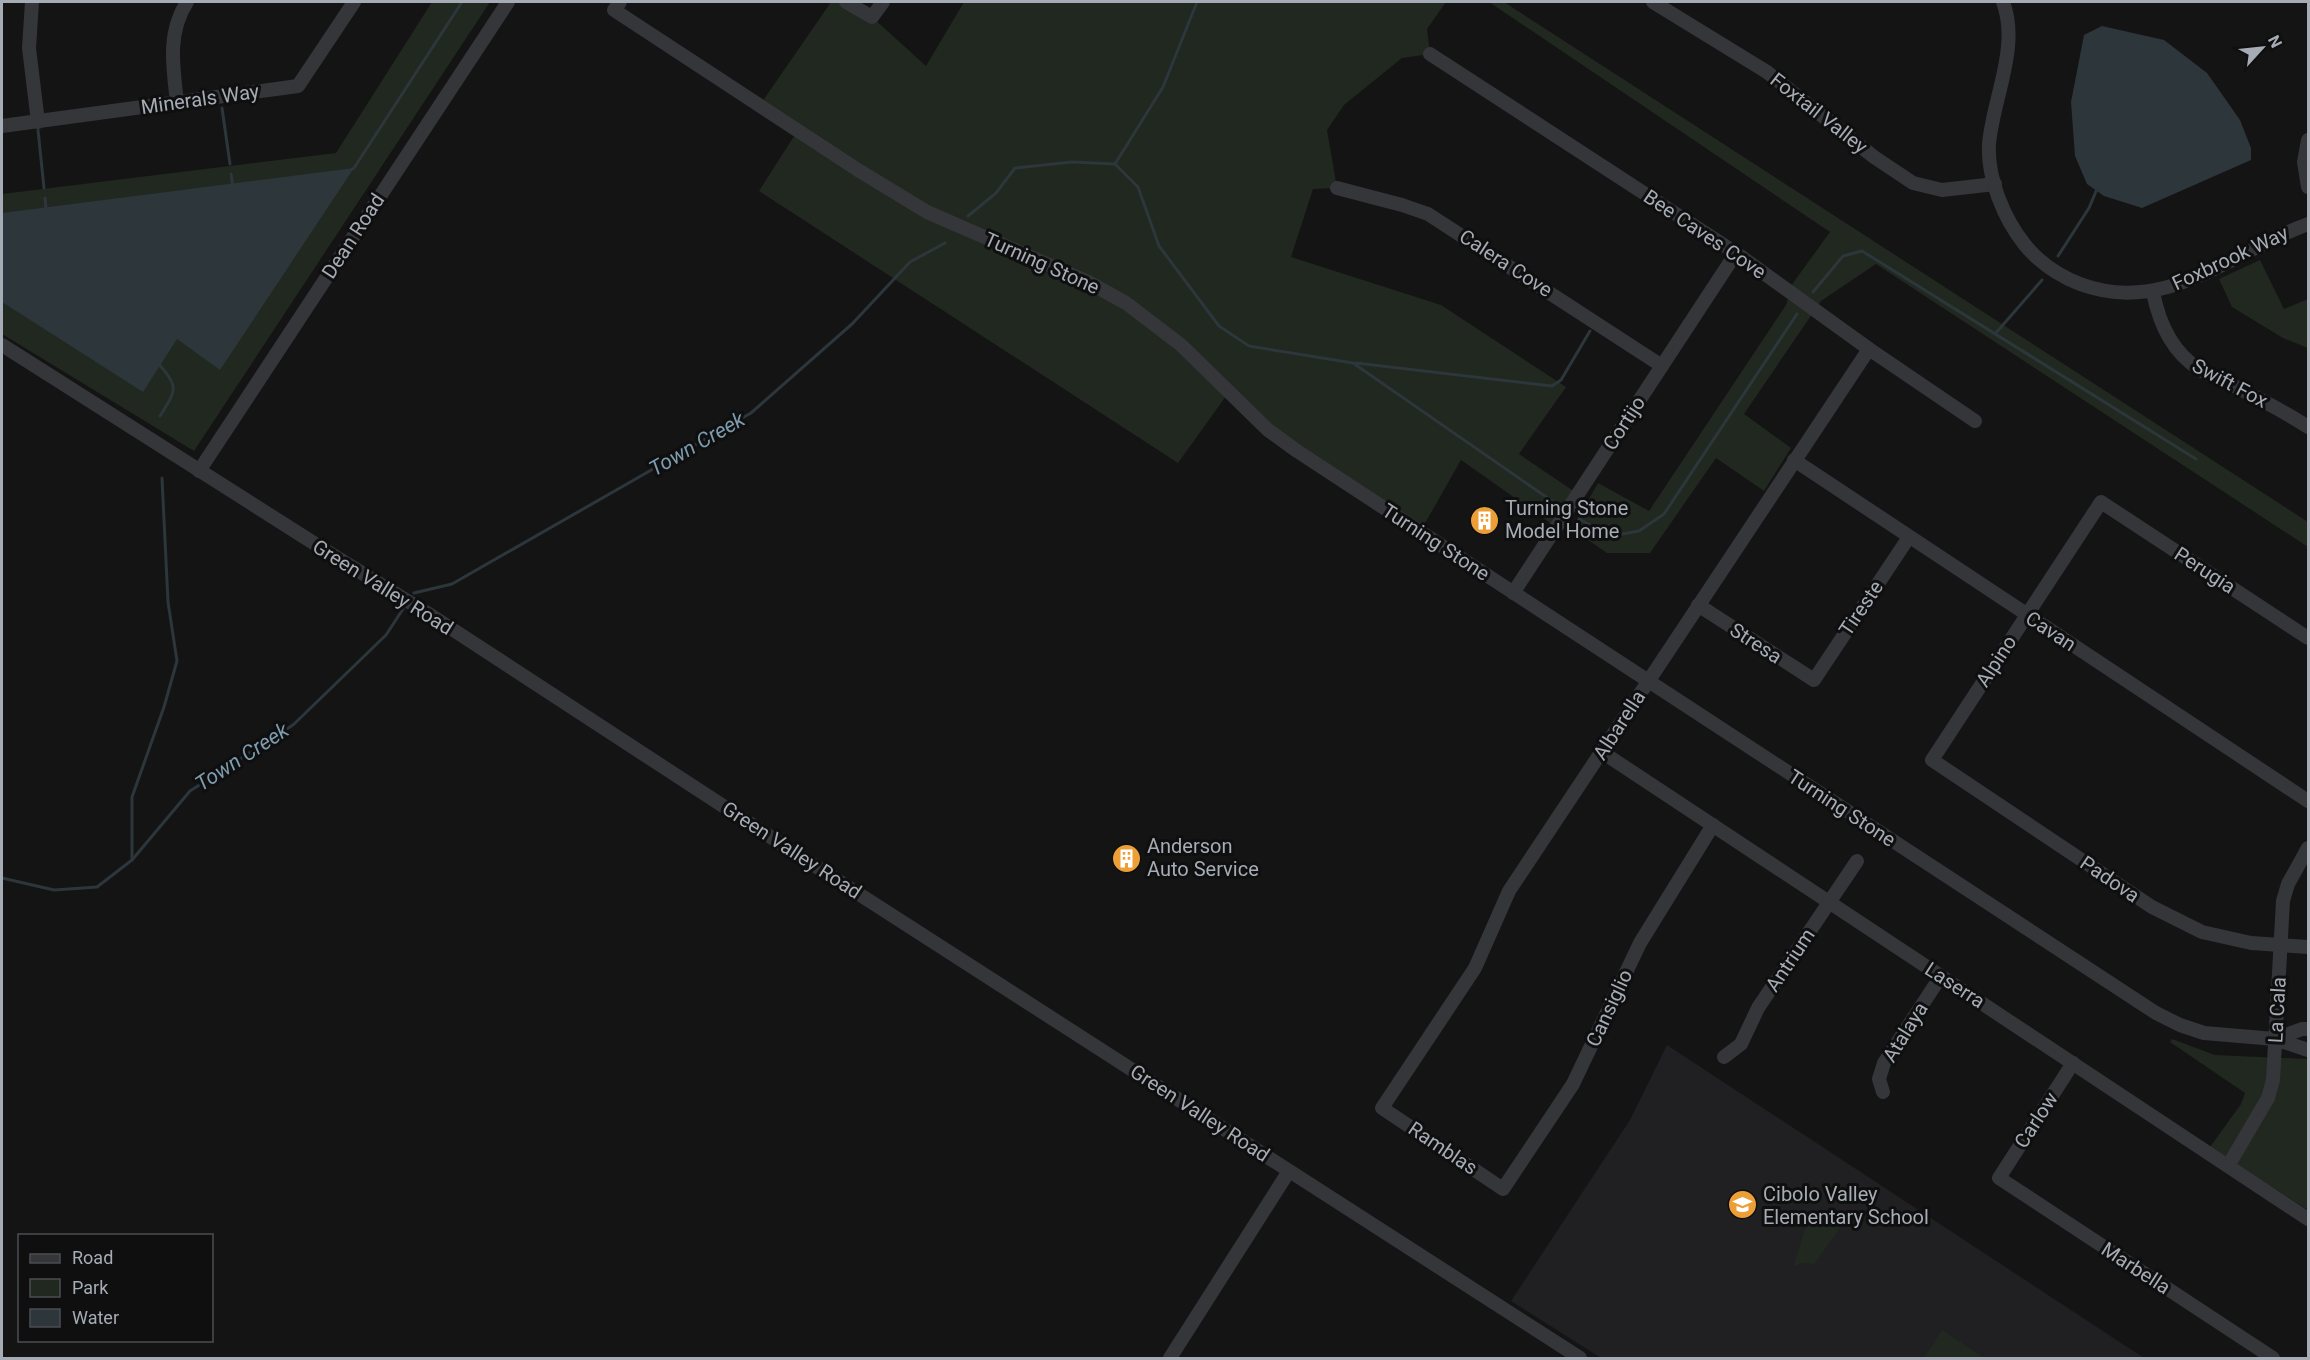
<svg xmlns="http://www.w3.org/2000/svg" width="2310" height="1360" viewBox="0 0 2310 1360" font-family="Roboto,sans-serif">
	<style>
		.built { fill: #202022 }
		.green { fill: #202820 }
		.water { fill: #2c363b }
		.lines { fill: none; stroke-linecap: round; stroke-linejoin: round }
		.stream { stroke: #2c363b; stroke-width: 3 }
		.minor { stroke: #35363a; stroke-width: 14 }
		.labels { text-anchor: middle; stroke-width: 6; stroke-linejoin: round; paint-order: stroke }
		.street-label { font-size: 20px; fill: #a6acb5; stroke: #0f0f10 }
		.poi-label { font-size: 20px; fill: #a6acb5; stroke: #0f0f10; text-anchor: start }
		.water-label { font-size: 21px; font-style: italic; fill: #7e9caf; stroke: #0f0f10 }
	</style>
	<rect width="100%" height="100%" fill="#141415"/>
	<!-- built -->
	<polygon class="built" points="1667,1045 2144,1358 1601,1358 1511,1301 1630,1120"/>
	<!-- green -->
	<g class="green">
		<polygon points="432,2 490,2 194,451 2,334 2,194 336,153"/>
		<polygon points="831,2 847,2 872,17 926,66 964,2 1446,2 1427,29 1430,54 1402,58 1344,105 1327,130 1337,188 1313,189 1291,257 1441,305 1566,387 1519,454 1578,494 1556,527 1461,460 1420,532 1297,451 1229,392 1178,463 759,191 798,130 760,105"/>
		<polygon points="1489,2 1504,2 2308,522 2308,547 1876,264 1821,301 1744,414 1791,448 1764,491 1716,458 1650,553 1607,553 1572,529 1598,483 1649,511 1786,305 1793,283 1830,232"/>
		<polygon points="2260,260 2284,309 2308,299 2308,348 2283,338 2232,307 2219,279"/>
		<polygon points="2172,1039 2215,1055 2308,1059 2308,1210 2210,1147 2241,1104 2245,1093 2170,1042"/>
		<polygon points="1809,1217 1829,1219 1843,1224 1814,1264 1801,1263 1793,1267"/>
		<polygon points="1942,1330 1984,1358 1924,1358"/>
	</g>
	<!-- water -->
	<g class="water">
		<polygon points="2102,26 2164,40 2207,73 2240,120 2251,148 2251,160 2142,208 2104,196 2087,184 2075,156 2071,102 2084,35"/>
		<polygon points="354,168 220,370 177,339 143,392 2,302 2,213"/>
	</g>
	<g class="lines">
		<!-- stream -->
		<g class="stream">
			<polyline points="222,108 230,164"/>
			<polyline points="38,130 44,188"/>
			<polyline points="1115,164 1138,187 1159,246 1219,326 1249,346 1353,363 1552,501"/>
			<polyline points="351,170 354,168 462,2"/>
			<polyline points="231,174 233,187"/>
			<polyline points="45,198 46,209"/>
			<polyline points="968,216 996,193 1015,168 1072,162 1115,164 1163,87 1197,2"/>
			<polyline points="2058,256 2089,208 2097,189"/>
			<polyline points="1813,292 1843,256 1862,251 2196,459"/>
			<polyline points="1995,334 2042,280"/>
			<path d="M157 362C179 387 177 389 160 416"/>
			<polyline points="1356,363 1552,386 1561,380 1590,331"/>
			<polyline points="1579,519 1611,536 1639,531 1664,514 1797,314"/>
			<polyline points="414,593 452,584 751,413 852,324 910,262 945,243"/>
			<polyline points="132,860 132,797 164,707 177,661 168,602 162,478"/>
			<polyline points="2,878 54,890 97,887 132,860 190,791 293,725 386,635 403,609"/>
		</g>
		<!-- minor -->
		<g class="minor">
			<polyline points="32,2 29,48 38,122"/>
			<polyline points="620,2 614,10 858,170 927,212 1088,282 1126,303 1181,345 1268,430 1297,451 2156,1013 2180,1025 2204,1033 2275,1039 2308,1050"/>
			<polyline points="846,2 872,17 883,2"/>
			<polyline points="1653,2 1767,72 1874,157 1913,183 1942,190 1995,184"/>
			<path d="M2003 2C2020 47 1993 98 1989 144 1987 178 2004 219 2025 245 2039 262 2059 276 2080 284 2166 316 2231 252 2308 224"/>
			<polyline points="1430,54 1736,253 1869,349 1975,421"/>
			<path d="M177 102C173 67 167 33 187 2"/>
			<polyline points="2,126 298,86 354,2"/>
			<polyline points="2308,140 2304,162 2308,187"/>
			<polyline points="1337,188 1402,205 1428,214 1662,366"/>
			<path d="M2153 292C2159 323 2172 352 2199 369 2209 376 2221 379 2232 385 2258 398 2284 411 2308 427"/>
			<polyline points="2,345 331,554 432,616 792,851 1580,1358"/>
			<polyline points="1794,460 2308,801"/>
			<polyline points="199,471 508,2"/>
			<polyline points="1513,593 1736,253"/>
			<polyline points="1698,605 1814,680 1909,537"/>
			<polyline points="2308,638 2101,502 1932,760 2152,907 2202,932 2251,943 2308,947"/>
			<polyline points="1602,752 2308,1219"/>
			<polyline points="1713,825 1640,943 1573,1084 1503,1189 1382,1108 1475,968 1509,891 1869,349"/>
			<polyline points="2275,1039 2302,1029 2308,1029"/>
			<polyline points="1724,1057 1741,1044 1758,1008 1857,861"/>
			<polyline points="2073,1063 1999,1178 2273,1358"/>
			<polyline points="1883,1092 1879,1079 1884,1063 1941,976"/>
			<polyline points="2228,1166 2268,1098 2273,1080 2283,901 2288,884 2308,848"/>
			<polyline points="1170,1358 1289,1171"/>
		</g>
	</g>
	<!-- icons -->
	<defs>
		<symbol id="building-disc" viewBox="-11 -11 22 22"><circle r="9.5" fill="#eb9f36" stroke="#0f0f10"/><path d="M-4-6H4V6H1V3H-1V6H-4ZM-2.5-4.3h1.7v1.8h-1.7ZM.8-4.3h1.7v1.8H.8ZM-2.5-1h1.7V.8h-1.7ZM.8-1h1.7V.8H.8Z" fill="#fff"/></symbol>
		<symbol id="school-disc" viewBox="-11 -11 22 22"><circle r="9.5" fill="#eb9f36" stroke="#0f0f10"/><path d="M0-5L7-2L0 1L-7-2ZM-4 1L0 2.5L4 1V4Q0 6-4 4Z" fill="#fff"/></symbol>
	</defs>
	<g fill-rule="evenodd">
		<use href="#building-disc" x="1468" y="504" width="33" height="33"/>
		<use href="#building-disc" x="1110" y="842" width="33" height="33"/>
		<use href="#school-disc" x="1726" y="1188" width="33" height="33"/>
	</g>
	<g class="labels">
		<!-- street labels -->
		<g class="street-label">
			<text transform="translate(200 99) rotate(-8)" y="7">Minerals Way</text>
			<text transform="translate(1819 113) rotate(38)" y="7">Foxtail Valley</text>
			<text transform="translate(1705 234) rotate(34)" y="7">Bee Caves Cove</text>
			<text transform="translate(353 236) rotate(-57)" y="7">Dean Road</text>
			<text transform="translate(2230 258) rotate(-25)" y="7">Foxbrook Way</text>
			<text transform="translate(1042 263) rotate(24)" y="7">Turning Stone</text>
			<text transform="translate(1506 263) rotate(33)" y="7">Calera Cove</text>
			<text transform="translate(2230 383) rotate(28)" y="7">Swift Fox</text>
			<text transform="translate(1624 423) rotate(-57)" y="7">Cortijo</text>
			<text transform="translate(1436 542) rotate(33)" y="7">Turning Stone</text>
			<text transform="translate(2205 570) rotate(33)" y="7">Perugia</text>
			<text transform="translate(383 587) rotate(32)" y="7">Green Valley Road</text>
			<text transform="translate(1861 608) rotate(-56)" y="7">Tireste</text>
			<text transform="translate(2051 631) rotate(33)" y="7">Cavan</text>
			<text transform="translate(1756 643) rotate(33)" y="7">Stresa</text>
			<text transform="translate(1996 661) rotate(-57)" y="7">Alpino</text>
			<text transform="translate(1619 725) rotate(-57)" y="7">Albarella</text>
			<text transform="translate(1842 808) rotate(33)" y="7">Turning Stone</text>
			<text transform="translate(792 850) rotate(33)" y="7">Green Valley Road</text>
			<text transform="translate(2110 879) rotate(34)" y="7">Padova</text>
			<text transform="translate(1790 960) rotate(-56)" y="7">Antrium</text>
			<text transform="translate(1955 985) rotate(33)" y="7">Laserra</text>
			<text transform="translate(1609 1008) rotate(-65)" y="7">Cansiglio</text>
			<text transform="translate(2277 1010) rotate(-87)" y="7">La Cala</text>
			<text transform="translate(1905 1032) rotate(-58)" y="7">Atalaya</text>
			<text transform="translate(1200 1113) rotate(33)" y="7">Green Valley Road</text>
			<text transform="translate(2036 1120) rotate(-57)" y="7">Carlow</text>
			<text transform="translate(1443 1148) rotate(34)" y="7">Ramblas</text>
			<text transform="translate(2136 1268) rotate(33)" y="7">Marbella</text>
		</g>
		<!-- poi labels -->
		<g class="poi-label">
			<text x="1505" y="515">Turning Stone<tspan x="1505" dy="23">Model Home</tspan></text>
			<text x="1147" y="853">Anderson<tspan x="1147" dy="23">Auto Service</tspan></text>
			<text x="1763" y="1201">Cibolo Valley<tspan x="1763" dy="23">Elementary School</tspan></text>
		</g>
		<!-- water labels -->
		<g class="water-label">
			<text transform="translate(697 444) rotate(-30)" y="7">Town Creek</text>
			<text transform="translate(242 757) rotate(-33)" y="7">Town Creek</text>
		</g>
	</g>
	<!-- border -->
	<rect width="2310" height="1360" fill="none" stroke="#a6acb5" stroke-width="6"/>
	<!-- legend -->
	<rect x="18" y="1234" width="195" height="108" fill="#0f0f10" stroke="#4b4e52" stroke-width="1.5"/>
	<rect x="30" y="1254" width="30" height="9" fill="#35363a" stroke="#4b4e52" stroke-width="1.5"/>
	<text x="72" y="1264" font-size="18" fill="#a6acb5">Road</text>
	<rect x="30" y="1279" width="30" height="18" fill="#202820" stroke="#4b4e52" stroke-width="1.5"/>
	<text x="72" y="1294" font-size="18" fill="#a6acb5">Park</text>
	<rect x="30" y="1309" width="30" height="18" fill="#2c363b" stroke="#4b4e52" stroke-width="1.5"/>
	<text x="72" y="1324" font-size="18" fill="#a6acb5">Water</text>
	<!-- north arrow -->
	<g transform="translate(2262 48) rotate(63)" stroke="#0f0f10" stroke-width="4.5" paint-order="stroke">
	<path d="M0-4.5L10 22L0 15L-10 22Z" fill="#a6acb5"/>
	<text y="-9" font-size="16" font-weight="bold" text-anchor="middle" fill="#a6acb5">N</text>
	</g>
</svg>
